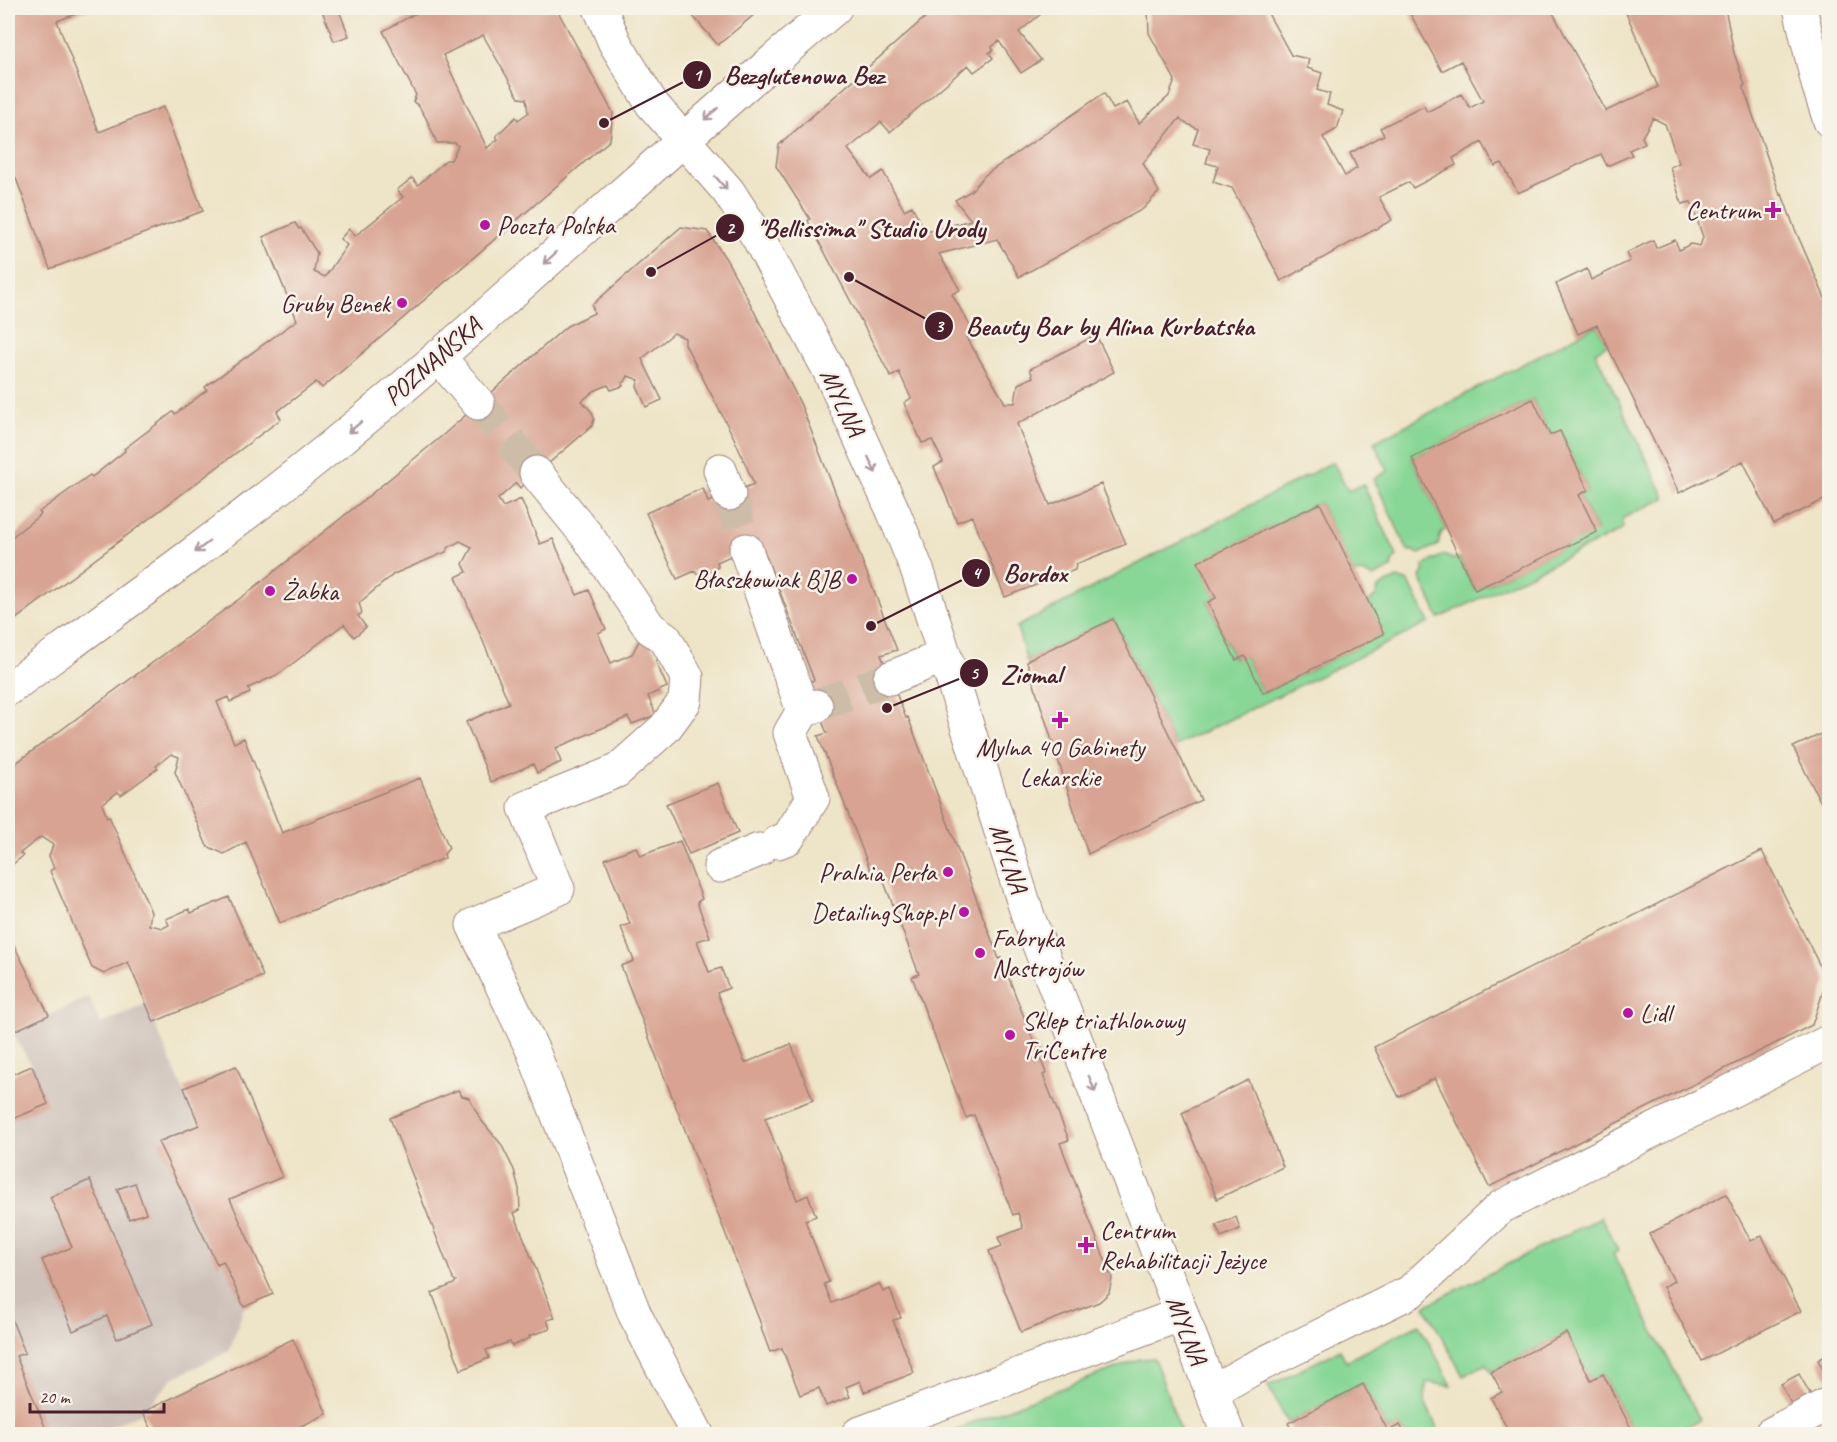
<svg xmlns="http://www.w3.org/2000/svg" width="1837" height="1442" viewBox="0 0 1837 1442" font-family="Caveat,sans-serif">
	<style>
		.industrial { fill: #cec1ba }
		.green { fill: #88d796; stroke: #697b60; stroke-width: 1.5 }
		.building { fill: #d8a392; fill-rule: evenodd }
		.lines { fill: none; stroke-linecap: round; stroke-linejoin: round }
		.minor-tunnel { stroke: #cdbda8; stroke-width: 33; stroke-dasharray: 33 16; stroke-linecap: butt }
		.minor-casing { stroke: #9c8279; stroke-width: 35 }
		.minor { stroke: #fff; stroke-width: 33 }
		.oneway { stroke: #ae9aa0 }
		.poi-dot { fill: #b5179e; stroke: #f7f3e8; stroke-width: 2 }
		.labels { text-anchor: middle; stroke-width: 5; stroke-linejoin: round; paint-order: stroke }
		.poi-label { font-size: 26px; fill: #4a1f2b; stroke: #f7f3e8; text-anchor: start }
		.street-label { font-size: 26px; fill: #4a1f2b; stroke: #f7f3e8 }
		.leader { fill: none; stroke: #4a1f2b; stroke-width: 2 }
		.callout-dot { fill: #4a1f2b; stroke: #f7f3e8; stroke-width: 2 }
		.mark-label { font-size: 18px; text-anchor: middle; font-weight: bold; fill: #fff }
		.callout-label { font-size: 27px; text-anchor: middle; font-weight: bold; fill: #4a1f2b; stroke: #f7f3e8; stroke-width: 5; stroke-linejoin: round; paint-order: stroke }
	</style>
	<rect width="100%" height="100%" fill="#f7f3e8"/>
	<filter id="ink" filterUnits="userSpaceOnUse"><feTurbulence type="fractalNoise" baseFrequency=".0167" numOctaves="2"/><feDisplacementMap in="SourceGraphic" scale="12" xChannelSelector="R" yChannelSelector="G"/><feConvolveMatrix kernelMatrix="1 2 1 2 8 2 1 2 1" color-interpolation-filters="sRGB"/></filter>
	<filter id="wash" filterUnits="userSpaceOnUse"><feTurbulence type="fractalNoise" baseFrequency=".008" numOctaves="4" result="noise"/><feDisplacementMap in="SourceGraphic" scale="24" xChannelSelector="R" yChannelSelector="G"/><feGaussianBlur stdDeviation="1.35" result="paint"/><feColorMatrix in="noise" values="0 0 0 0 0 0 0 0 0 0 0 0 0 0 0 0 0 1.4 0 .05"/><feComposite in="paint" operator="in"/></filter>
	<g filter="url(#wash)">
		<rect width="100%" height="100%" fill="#eee4c7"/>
		<!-- industrial -->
		<polygon class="industrial" points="89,997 101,1024 146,1004 230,1199 273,1294 244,1307 229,1351 173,1378 143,1412 95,1434 11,1434 8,1427 8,1121 48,1104 32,1066 12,1032"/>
		<!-- green -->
		<g class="green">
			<polygon points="1597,325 1607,345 1595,352 1665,498 1623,518 1623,528 1618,532 1439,618 1420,577 1424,570 1424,565 1443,555 1453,559 1459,558 1475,590 1597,531 1579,495 1588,490 1560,432 1550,435 1533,399 1412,458 1446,529 1441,533 1438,545 1419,554 1412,550 1408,551 1374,479 1388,471 1374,442"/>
			<polygon points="1333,462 1348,491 1363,484 1397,556 1392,562 1392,568 1373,577 1364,573 1354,574 1320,503 1199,562 1216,598 1208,602 1235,659 1245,656 1263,693 1383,634 1368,603 1376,596 1378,588 1397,578 1409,582 1429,623 1175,746 1113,619 1029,659 1027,662 1017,627"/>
			<polygon points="1601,1217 1618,1251 1613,1254 1700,1420 1671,1434 1634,1434 1603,1374 1591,1380 1566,1333 1491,1372 1486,1364 1463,1376 1425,1306"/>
			<polygon points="1419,1324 1452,1386 1426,1382 1425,1402 1440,1434 1405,1434 1400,1426 1388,1431 1363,1384 1288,1423 1268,1386 1340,1350 1346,1361"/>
			<polygon points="1154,1358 1182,1434 951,1434 968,1424 1140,1359"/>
		</g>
		<g id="blocks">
			<!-- building -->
			<g class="building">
				<polygon points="8,8 92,8 57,21 99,132 163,107 203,211 50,269 8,157"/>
				<polygon points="321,8 338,8 349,36 334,41"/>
				<path d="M425 8H435L442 18 462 8H556L613 113 610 140 322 388 316 382 277 412 281 419 8 625V540L41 514 39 512 90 475 92 477 125 451 124 449 173 412 175 414 207 390 205 387 297 320 263 237 295 223 299 229 301 228 317 253 314 272 325 277 347 245 340 239 349 229 355 236 403 197 397 190 412 178 418 185 446 160H451L458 146 455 143H437L426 118 418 105 413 102 416 95 383 31ZM483 35 519 98 526 99 528 113 518 120 516 117 496 136 498 139 487 148 443 55Z"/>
				<polygon points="701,8 762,8 718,45 692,15"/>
				<polygon points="936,8 1048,8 1019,32 1041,60 1021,73 999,41 992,47 993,50 989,53 993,58 974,72 968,65 890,132 881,122 848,149 871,179 883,171 904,210 912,206 926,232 971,220 955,200 971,191 985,175 1104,93 1113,109 1127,102 1139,123 1169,96 1175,80 1149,33 1148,11 1153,8 1265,8 1291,55 1309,59 1307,68 1322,73 1317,90 1330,94 1327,105 1343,111 1337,129 1323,137 1345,176 1357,168 1350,153 1384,135 1380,128 1424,106 1427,112 1461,94 1470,108 1483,101 1461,61 1442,71 1407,8 1548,8 1551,13 1553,13 1606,111 1658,87 1624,8 1725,8 1734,53 1745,85 1743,86 1780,195 1782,194 1794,227 1825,298 1829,297 1830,299 1830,497 1774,524 1743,461 1679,493 1597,325 1578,334 1556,284 1587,269 1591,280 1630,261 1626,253 1653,240 1656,248 1675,240 1679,250 1691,244 1700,246 1703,237 1691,202 1682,204 1670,167 1679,163 1665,124 1653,118 1642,137 1645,143 1629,150 1632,155 1607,166 1601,154 1518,193 1502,163 1495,166 1482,142 1453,158 1456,165 1413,188 1409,182 1379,197 1392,220 1281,281 1232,188 1213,182 1218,166 1206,163 1210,149 1193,144 1198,129 1183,122 1180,118 1143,163 1159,192 1143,209 1019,277 997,239 939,254 960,290 952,294 973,331 968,334 970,337 967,338 1005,403 1015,403 1018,384 1033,377 1030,369 1096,335 1114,372 1017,424 1050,505 1101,484 1126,544 1076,564 1075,570 1005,597 972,516 957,522 934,467 943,462 932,440 922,443 904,403 911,398 899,372 891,377 808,221 810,219 776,166 779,145"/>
				<polygon points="681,227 707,231 726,259 750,303 801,405 897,650 881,655 906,718 908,717 999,959 1001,958 1046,1073 1043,1075 1069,1140 1060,1143 1112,1278 1109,1293 1099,1302 1021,1332 989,1251 1002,1246 998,1238 1023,1228 1018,1213 1013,1215 974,1115 966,1118 912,977 919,974 881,874 873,877 818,736 827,733 806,683 814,680 761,543 717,562 718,567 709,572 707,569 697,574 695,571 677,579 646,513 703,488 708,502 754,484 734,438 685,344 685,338 674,333 642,359 662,400 646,407 637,386 639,380 628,376 625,382 622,383 623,386 611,390 608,385 594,391 582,401 592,412 594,419 592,426 520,488 516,483 498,499 503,507 521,499 540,544 553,539 577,595 589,590 606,629 598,633 611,663 632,654 639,641 646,639 659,657 656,662 667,687 648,696 656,715 632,724 628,717 556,748 561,762 537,773 533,764 491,782 466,722 509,703 456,577 467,572 463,564 472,547 460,541 449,547 446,552 394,574 359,603 362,613 358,616 366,627 354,637 344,624 279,674 248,688 250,693 230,702 228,697 217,702 234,743 244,738 282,833 420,778 449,848 444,854 445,858 280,923 246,842 224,854 207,846 175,772 179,757 171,754 156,766 158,768 121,795 118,792 102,804 107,817 109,816 151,912 149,925 163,928 169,925 166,919 189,909 191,913 229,897 263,976 154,1022 128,962 104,974 92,968 50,871 54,868 49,856 53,845 41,837 20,853 23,856 8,868 8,769 246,594 360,503 442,436 567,326 594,313 592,305"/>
				<polygon points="1533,399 1550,435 1560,431 1588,490 1579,495 1597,532 1475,590 1412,458"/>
				<polygon points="1320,503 1384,634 1263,693 1245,656 1236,660 1208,602 1216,598 1198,562"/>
				<polygon points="1113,619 1201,800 1088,854 1027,662 1029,659"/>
				<polygon points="1830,730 1830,821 1793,747"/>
				<polygon points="718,783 738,833 689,854 666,804"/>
				<polygon points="680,841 702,899 697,902 710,937 697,941 709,972 721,968 729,988 717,993 745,1063 791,1044 813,1100 765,1118 797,1200 808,1195 816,1216 805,1220 829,1282 824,1284 832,1303 879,1284 883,1292 890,1289 901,1318 893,1320 914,1373 864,1392 860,1381 846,1387 850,1397 826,1406 819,1388 800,1395 782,1348 770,1352 761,1328 762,1327 621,966 634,961 621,927 630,924 605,859 636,847 640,856"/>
				<polygon points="1762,851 1827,980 1812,1025 1489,1187 1435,1078 1399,1097 1374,1047"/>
				<polygon points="8,933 49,1015 12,1032 8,1023"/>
				<polygon points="32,1066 48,1104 8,1121 8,1076"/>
				<polygon points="236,1066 282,1177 230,1199 273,1294 244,1307 223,1261 217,1264 158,1142 199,1125 184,1088"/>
				<polygon points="1248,1080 1283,1167 1217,1199 1182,1113"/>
				<polygon points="458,1090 462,1096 469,1098 481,1120 501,1144 514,1170 519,1189 520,1210 514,1213 555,1318 547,1320 550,1329 529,1336 530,1338 512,1346 510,1342 486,1350 489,1358 461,1370 432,1293 454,1284 456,1281 453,1279 390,1118"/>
				<polygon points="90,1180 152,1324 117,1339 107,1316 73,1331 42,1260 72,1247 50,1197"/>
				<polygon points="135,1183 146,1213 129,1219 117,1189"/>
				<polygon points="1726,1194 1751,1241 1762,1236 1801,1311 1702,1361 1663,1287 1674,1281 1649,1234"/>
				<polygon points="1236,1217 1240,1229 1221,1237 1216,1225"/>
				<polygon points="8,1293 13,1307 8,1310 25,1353 16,1356 48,1434 11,1434 8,1427"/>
				<polygon points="1566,1333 1591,1380 1603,1374 1634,1434 1510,1434 1491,1398 1502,1392 1491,1372"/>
				<polygon points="293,1339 327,1414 284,1434 154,1434 143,1412"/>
				<polygon points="1830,1353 1830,1382 1818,1360"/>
				<polygon points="1799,1374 1813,1399 1794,1409 1781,1384"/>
				<polygon points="1363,1384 1388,1431 1400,1425 1405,1434 1294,1434 1288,1423"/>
				<polygon points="1830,1427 1830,1434 1815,1434"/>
			</g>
		</g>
	</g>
	<g filter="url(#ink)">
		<use href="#blocks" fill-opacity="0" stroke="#9c8279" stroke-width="1.5"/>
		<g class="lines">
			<!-- minor-tunnel -->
			<g class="minor-tunnel">
				<polyline points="478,403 536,473"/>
				<polyline points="729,494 746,550"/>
				<polyline points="816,706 890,678"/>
			</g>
			<defs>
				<g id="minor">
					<polyline points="600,8 615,43 652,104 728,191 759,239 829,370 894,513 918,572 1029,919 1228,1434"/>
					<polyline points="1800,8 1818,84 1830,121"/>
					<polyline points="438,356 478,403"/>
					<polyline points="720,470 729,494"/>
					<polyline points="536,473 588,537 650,628 665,638 687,677 685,701 665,728 617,771 525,808 558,889 473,925 533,1051 635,1315 697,1434"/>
					<polyline points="746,550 803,711"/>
					<polyline points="890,678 944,656"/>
					<path d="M8 689C115 611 223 534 327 450 502 309 663 152 835 8"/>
					<polyline points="778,842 788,838 813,798 790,733 803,711 816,706"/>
					<polyline points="720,866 759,850"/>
					<polyline points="1211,1392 1252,1369 1410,1292 1501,1207 1830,1041"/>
					<polyline points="858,1434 1182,1314"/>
					<polyline points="1771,1434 1830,1403"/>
				</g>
			</defs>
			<!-- minor casing -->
			<use href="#minor" class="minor-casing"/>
			<!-- minor -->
			<use href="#minor" class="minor"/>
		</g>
		<!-- one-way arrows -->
		<defs><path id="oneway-shaft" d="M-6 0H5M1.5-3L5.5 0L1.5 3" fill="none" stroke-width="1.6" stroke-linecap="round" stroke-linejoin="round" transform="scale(1.5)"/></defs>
		<g class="oneway">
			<use href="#oneway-shaft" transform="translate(711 114) rotate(139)"/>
			<use href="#oneway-shaft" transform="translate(721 183) rotate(49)"/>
			<use href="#oneway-shaft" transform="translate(550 258) rotate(138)"/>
			<use href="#oneway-shaft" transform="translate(355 427) rotate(140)"/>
			<use href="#oneway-shaft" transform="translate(872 465) rotate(65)"/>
			<use href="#oneway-shaft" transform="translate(202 547) rotate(143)"/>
			<use href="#oneway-shaft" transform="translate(1092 1084) rotate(69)"/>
		</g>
	</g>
	<!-- markers -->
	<g class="poi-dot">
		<path d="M1770 201h6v6h6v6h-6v6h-6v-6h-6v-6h6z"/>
		<circle cx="485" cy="225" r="6"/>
		<circle cx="402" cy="303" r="6"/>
		<circle cx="852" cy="579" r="6"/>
		<circle cx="270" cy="591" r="6"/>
		<path d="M1057 711h6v6h6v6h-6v6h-6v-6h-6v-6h6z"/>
		<circle cx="948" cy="872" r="6"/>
		<circle cx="964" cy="912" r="6"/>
		<circle cx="980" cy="953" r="6"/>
		<circle cx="1628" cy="1013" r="6"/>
		<circle cx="1010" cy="1035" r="6"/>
		<path d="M1083 1236h6v6h6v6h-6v6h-6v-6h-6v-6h6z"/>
	</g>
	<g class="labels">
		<!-- poi labels -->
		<g class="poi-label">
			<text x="1760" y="219" text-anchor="end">Centrum</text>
			<text x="497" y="234">Poczta Polska</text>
			<text x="390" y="312" text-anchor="end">Gruby Benek</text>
			<text x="840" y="588" text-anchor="end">Błaszkowiak BJB</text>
			<text x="282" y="600">Żabka</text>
			<text x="1060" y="756" text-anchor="middle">Mylna 40 Gabinety<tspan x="1060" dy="30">Lekarskie</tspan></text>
			<text x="936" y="881" text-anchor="end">Pralnia Perła</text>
			<text x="952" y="921" text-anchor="end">DetailingShop.pl</text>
			<text x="992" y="947">Fabryka<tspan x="992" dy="30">Nastrojów</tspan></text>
			<text x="1640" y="1022">Lidl</text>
			<text x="1022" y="1029">Sklep triathlonowy<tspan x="1022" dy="30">TriCentre</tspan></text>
			<text x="1100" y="1239">Centrum<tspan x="1100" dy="30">Rehabilitacji Jeżyce</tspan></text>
		</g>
		<!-- street labels -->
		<g class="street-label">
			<text transform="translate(432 361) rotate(-41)" y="9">POZNAŃSKA</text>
			<text transform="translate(843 402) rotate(65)" y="9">MYLNA</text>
			<text transform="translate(1009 858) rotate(72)" y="9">MYLNA</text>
			<text transform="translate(1187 1330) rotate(69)" y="9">MYLNA</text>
		</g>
	</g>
	<!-- callouts -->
	<path class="leader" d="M604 123L697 75M651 272L730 228M849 277L939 326M871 626L976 573M887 708L974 673"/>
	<g class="callout-dot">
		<circle cx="604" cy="123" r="6"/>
		<circle cx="651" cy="272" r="6"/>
		<circle cx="849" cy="277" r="6"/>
		<circle cx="871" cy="626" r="6"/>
		<circle cx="887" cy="708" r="6"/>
		<circle cx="697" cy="75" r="15"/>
		<circle cx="730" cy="228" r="15"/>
		<circle cx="939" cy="326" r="15"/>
		<circle cx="976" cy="573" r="15"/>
		<circle cx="974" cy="673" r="15"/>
	</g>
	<g class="mark-label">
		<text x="697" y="81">1</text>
		<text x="730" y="234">2</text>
		<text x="939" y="332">3</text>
		<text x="976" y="579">4</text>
		<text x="974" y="679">5</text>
	</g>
	<g class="callout-label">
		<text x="804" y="84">Bezglutenowa Bez</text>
		<text x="871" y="237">"Bellissima" Studio Urody</text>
		<text x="1110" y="335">Beauty Bar by Alina Kurbatska</text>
		<text x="1035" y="582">Bordox</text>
		<text x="1031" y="683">Ziomal</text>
	</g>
	<!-- margin -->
	<rect width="1837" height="1442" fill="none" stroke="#f7f3e8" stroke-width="30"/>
	<!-- scale -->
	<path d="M30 1403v9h134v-9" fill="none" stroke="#4a1f2b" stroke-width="3"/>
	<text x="39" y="1403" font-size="18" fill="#4a1f2b" stroke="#f7f3e8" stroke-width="4.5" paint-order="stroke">20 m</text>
</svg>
